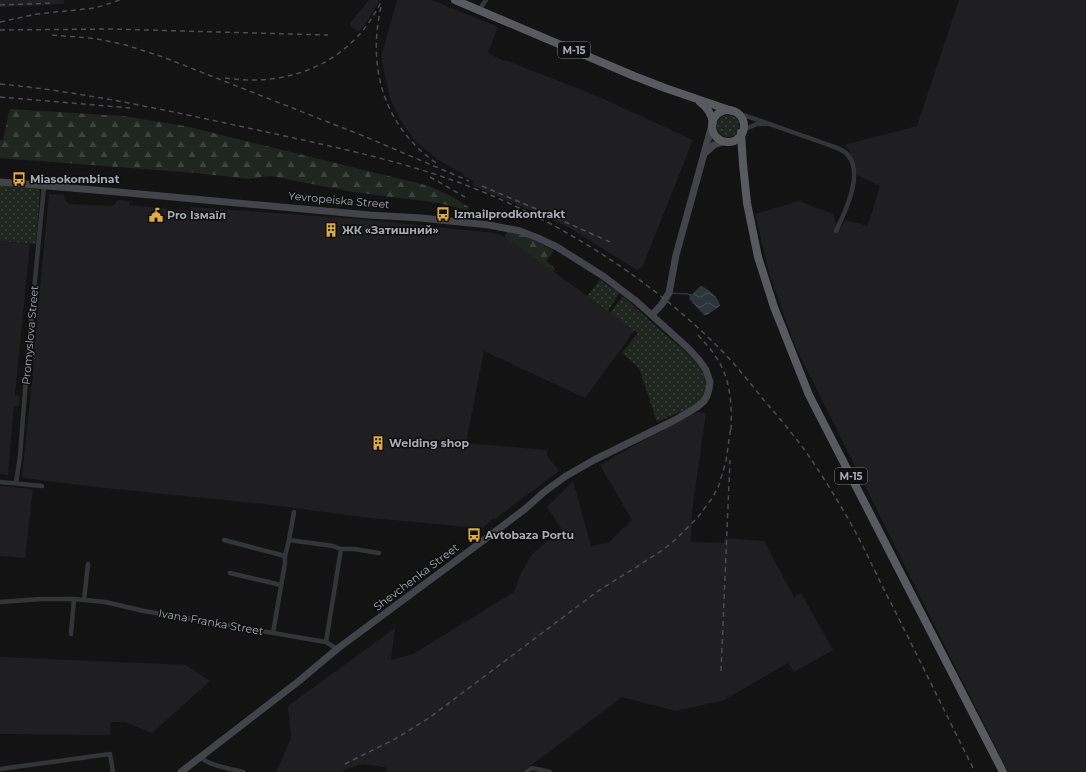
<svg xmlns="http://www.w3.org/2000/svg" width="1086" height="772" viewBox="0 0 1086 772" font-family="Montserrat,sans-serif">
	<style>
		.built { fill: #1f1f21 }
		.green { fill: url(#green-dots) }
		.forest { fill: url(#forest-firs) }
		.water { fill: url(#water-waves) }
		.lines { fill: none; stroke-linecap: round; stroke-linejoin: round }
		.stream { stroke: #2d353c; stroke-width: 1.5 }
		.minor { stroke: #343539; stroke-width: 4.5 }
		.secondary { stroke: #424449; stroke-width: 7 }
		.trunk { stroke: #585a60; stroke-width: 8 }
		.rail { stroke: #4b4d52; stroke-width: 1.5; stroke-dasharray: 5 4; stroke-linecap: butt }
		.labels { text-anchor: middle; stroke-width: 3; stroke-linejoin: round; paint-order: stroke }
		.shield { fill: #0e0e0f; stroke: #787b82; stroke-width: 1 }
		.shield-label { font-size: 10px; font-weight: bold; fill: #a6aab3 }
		.poi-label { font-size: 11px; font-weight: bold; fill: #a6aab3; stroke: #0e0e0f; text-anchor: start }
		.street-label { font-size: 11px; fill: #a6aab3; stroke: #0e0e0f }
	</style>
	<defs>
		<pattern id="green-dots" width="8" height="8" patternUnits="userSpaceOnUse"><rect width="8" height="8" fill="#1f2620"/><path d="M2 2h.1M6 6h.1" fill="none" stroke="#3d433e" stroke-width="1.8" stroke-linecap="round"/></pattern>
		<pattern id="forest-firs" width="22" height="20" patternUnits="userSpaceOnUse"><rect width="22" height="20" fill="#1f2620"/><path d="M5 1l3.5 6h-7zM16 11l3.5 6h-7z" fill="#3d433e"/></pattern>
		<pattern id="water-waves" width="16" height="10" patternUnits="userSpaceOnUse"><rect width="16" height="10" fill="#2d353c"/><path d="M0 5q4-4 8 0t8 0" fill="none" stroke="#485056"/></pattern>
	</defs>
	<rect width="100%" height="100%" fill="#131314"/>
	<!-- built -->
	<g class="built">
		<polygon points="0,0 64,0 64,4 0,7"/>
		<polygon points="369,0 380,0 372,14 359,32 350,26 350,23"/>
		<polygon points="397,0 432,0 498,27 488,53 504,61 505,60 597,96 693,140 642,268 639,268 637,270 568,227 472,185 474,181 463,176 464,174 438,160 415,141 401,121 390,99 381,57"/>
		<polygon points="959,0 1086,0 1086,772 1008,772 795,346 770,276 755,214 799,201 833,214 839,230 846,220 867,226 872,212 880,186 857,175 854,161 850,152 844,145 917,126"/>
		<polygon points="49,194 64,195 65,201 69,204 112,206 115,204 117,200 129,201 129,205 191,211 191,207 359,219 495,233 505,237 635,330 585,398 484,351 466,443 547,450 547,456 559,471 495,519 494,518 490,521 490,522 482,528 477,528 362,517 264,504 96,487 23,478 22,476 34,364 33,361"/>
		<polygon points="0,241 30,244 15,395 20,396 19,406 14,406 8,475 0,474"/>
		<polygon points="699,412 706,413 692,512 691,542 724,543 725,538 764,541 794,597 801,593 833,650 794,672 788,663 724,700 716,702 676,711 622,697 522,772 386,772 387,768 379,766 362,764 342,771 341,772 276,772 291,738 288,706 395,628 391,660 413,654 514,592 521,573 532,554 562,530 561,528 547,507 573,481 591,546 608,543 632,520 600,465 676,422 691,414"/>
		<polygon points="0,486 33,489 25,558 0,556"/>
		<polygon points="0,657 186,665 210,681 152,733 125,722 111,722 110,735 0,734"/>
	</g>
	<!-- green -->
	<g class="green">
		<circle cx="728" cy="126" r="11"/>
		<polygon points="0,185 37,189 40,191 36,244 0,241"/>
		<polygon points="600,280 618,292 619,294 608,311 587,296"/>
		<path d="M622 297H624C636 308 648 319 660 330 675 343 719 373 703 397 695 408 670 416 657 422L639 368 622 353 638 333 610 313Z"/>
	</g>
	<!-- forest -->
	<g class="forest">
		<polygon points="10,109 122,116 185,126 429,186 449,195 469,207 469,209 466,210 439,203 353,192 271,176 249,179 196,173 0,158 0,140 3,140"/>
		<polygon points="508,232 526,236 553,250 553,252 546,261 555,268 553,272 505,237 506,233"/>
	</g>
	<!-- water -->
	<path class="water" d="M701 286C708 288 720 299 720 306L707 315H704L689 299 690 297 688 294H693L695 291Z"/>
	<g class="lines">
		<!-- stream -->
		<polyline class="stream" points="670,293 688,294"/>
		<!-- minor -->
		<g class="minor">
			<polyline points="479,10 486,0"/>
			<path d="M735 112 832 146C837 148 844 150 848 155 864 174 845 212 836 231"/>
			<polyline points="743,130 757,124 766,124"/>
			<polyline points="0,482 42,486"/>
			<polyline points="16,483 20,456 28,353 44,186"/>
			<polyline points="224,540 285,556"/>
			<polyline points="289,540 333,546 341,549 354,549 379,553"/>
			<polyline points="230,573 281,585"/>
			<polyline points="84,600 88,564"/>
			<polyline points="0,602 41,599 74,599 105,602 144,611 326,642 337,649"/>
			<polyline points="273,633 285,563 285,556 289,540 294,512"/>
			<polyline points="71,634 74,599"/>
			<polyline points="326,642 341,549"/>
			<path d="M200 757C212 767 229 768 243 772"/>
			<polyline points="0,769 110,754 113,772"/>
			<polyline points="526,772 532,768 550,772"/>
		</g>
		<!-- secondary -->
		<g class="secondary">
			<polyline points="706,152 714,145 725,141"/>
			<polyline points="0,182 118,192 369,215 421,218 489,225 520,231 538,238 557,247 603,276 636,301 688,348 699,360 706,370 710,382 709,389 707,396 704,401 697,407 675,420 594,460 566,476 544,492 525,509 484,540 337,649 299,681 181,772"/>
			<polyline points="652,315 662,304 669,293 676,255 712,125"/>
		</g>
		<!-- trunk -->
		<g class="trunk">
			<polyline points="455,0 634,76 665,88 732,111"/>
			<path d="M700 102C707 107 711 113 713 122"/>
			<circle cx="728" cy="126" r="16"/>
			<polyline points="741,133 743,164 747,203 758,257 774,307 809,395 1003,772"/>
		</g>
		<!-- rail -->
		<g class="rail">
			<polyline points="0,5 53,3"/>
			<path d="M381 7C367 68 384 126 436 163"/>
			<polyline points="0,22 37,14 95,8 120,0"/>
			<polyline points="0,30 112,29 328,35"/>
			<polyline points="52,35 89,38 103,40 126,45 163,57 366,137 469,181"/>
			<path d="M225 78C272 85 322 74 356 38 367 27 375 14 382 0"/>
			<path d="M0 84C86 92 169 111 253 129 320 144 387 157 452 180 547 214 640 271 712 341 731 359 747 379 763 399 777 415 791 432 804 449 822 475 839 502 855 531 868 555 879 581 892 605 920 661 947 716 975 772"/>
			<polyline points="0,97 130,108"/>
			<polyline points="430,177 465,197"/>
			<polyline points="482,186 534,208 610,242"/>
			<path d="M698 335C704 342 711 349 716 357 731 379 732 405 731 432"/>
			<polyline points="721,671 730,460"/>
			<polyline points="345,764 395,739 429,718 598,591 638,566 664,549 676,539 698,517 713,497 719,485 726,461 731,426"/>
		</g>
	</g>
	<!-- icons -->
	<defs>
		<symbol id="bus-bare" viewBox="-9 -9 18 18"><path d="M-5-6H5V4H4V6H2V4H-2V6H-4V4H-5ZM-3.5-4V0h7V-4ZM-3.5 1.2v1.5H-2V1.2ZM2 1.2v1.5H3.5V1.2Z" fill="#e0ac3f" stroke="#0e0e0f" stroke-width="2.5" paint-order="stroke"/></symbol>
		<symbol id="civic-bare" viewBox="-9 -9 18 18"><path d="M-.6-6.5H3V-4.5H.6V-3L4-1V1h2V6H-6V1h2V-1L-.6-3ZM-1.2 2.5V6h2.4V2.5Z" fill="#e0ac3f" stroke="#0e0e0f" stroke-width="2.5" paint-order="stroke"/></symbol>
		<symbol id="building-bare" viewBox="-9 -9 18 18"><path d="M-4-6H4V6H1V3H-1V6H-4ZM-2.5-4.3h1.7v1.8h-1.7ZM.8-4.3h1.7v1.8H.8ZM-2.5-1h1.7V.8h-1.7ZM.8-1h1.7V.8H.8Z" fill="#e0ac3f" stroke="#0e0e0f" stroke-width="2.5" paint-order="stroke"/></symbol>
	</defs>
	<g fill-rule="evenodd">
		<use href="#bus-bare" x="9" y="169" width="20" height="20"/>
		<use href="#bus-bare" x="433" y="204" width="20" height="20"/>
		<use href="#civic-bare" x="146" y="205" width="20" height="20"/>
		<use href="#building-bare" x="321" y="220" width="20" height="20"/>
		<use href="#building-bare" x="368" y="433" width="20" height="20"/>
		<use href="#bus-bare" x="464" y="525" width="20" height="20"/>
	</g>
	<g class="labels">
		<!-- shield labels -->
		<g class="shield">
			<rect x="558" y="42" width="32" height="16" rx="3"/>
			<rect x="835" y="468" width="32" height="16" rx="3"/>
		</g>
		<g class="shield-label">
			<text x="574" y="54">М-15</text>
			<text x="851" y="480">М-15</text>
		</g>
		<!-- poi labels -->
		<g class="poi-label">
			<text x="30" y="183">Miasokombinat</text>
			<text x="454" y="218">Izmailprodkontrakt</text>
			<text x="167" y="219">Pro Ізмаїл</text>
			<text x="342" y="234">ЖК «Затишний»</text>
			<text x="389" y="447">Welding shop</text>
			<text x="485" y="539">Avtobaza Portu</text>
		</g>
		<!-- street labels -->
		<g class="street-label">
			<text transform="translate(339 200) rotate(5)" y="4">Yevropeiska Street</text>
			<text transform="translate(30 335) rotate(-85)" y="4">Promyslova Street</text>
			<text transform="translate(416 577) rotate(-37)" y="4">Shevchenka Street</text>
			<text transform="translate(211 622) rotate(10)" y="4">Ivana Franka Street</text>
		</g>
	</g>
</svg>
